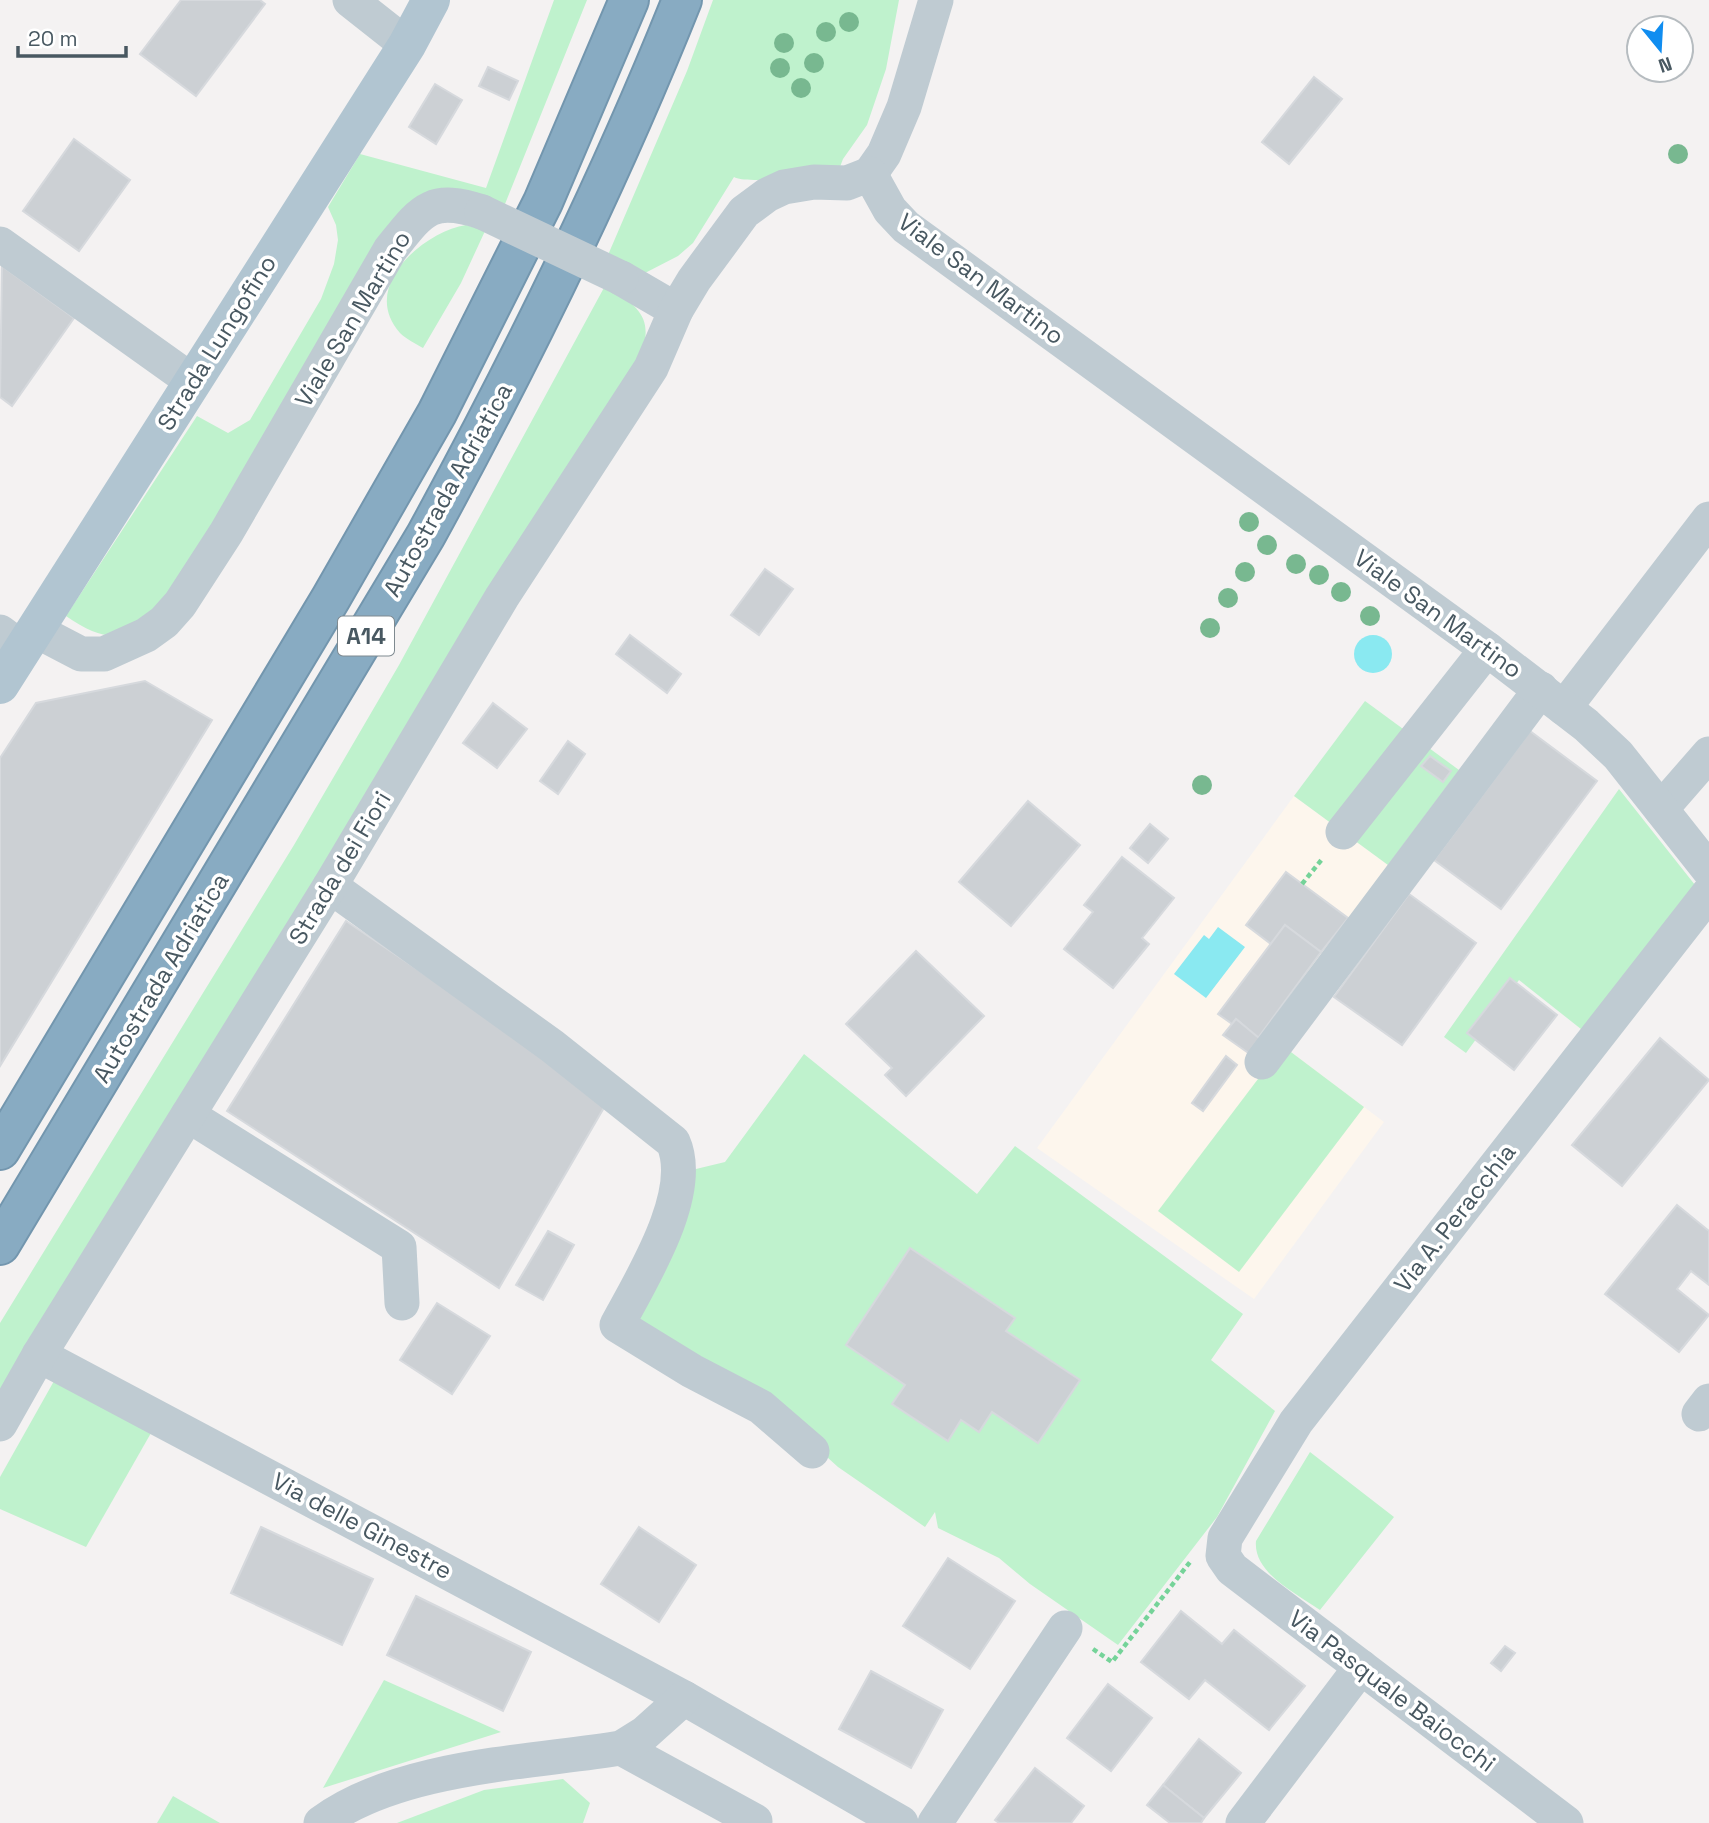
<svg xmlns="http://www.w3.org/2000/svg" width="1709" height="1823" viewBox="0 0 1709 1823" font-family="'Space Grotesk',sans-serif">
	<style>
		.commercial { fill: #fdf6ed }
		.green { fill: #bff2cd }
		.water { fill: #8ae9f1 }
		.building { fill: #ccd0d4; stroke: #d6d9dd; stroke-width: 2 }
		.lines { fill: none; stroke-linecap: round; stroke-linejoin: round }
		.highway-casing { stroke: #7396ae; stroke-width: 42 }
		.path { stroke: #75d399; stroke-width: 4.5; stroke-dasharray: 5 3.5; stroke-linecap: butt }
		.minor { stroke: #bfcbd2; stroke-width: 35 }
		.major { stroke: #b1c5d1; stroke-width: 38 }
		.highway { stroke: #88abc2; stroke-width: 38 }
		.minor-bridge { stroke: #bfcbd2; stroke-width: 35 }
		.tree { fill: #78b890 }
		.labels { text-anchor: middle; stroke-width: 7; stroke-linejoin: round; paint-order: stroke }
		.shield { fill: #fff; stroke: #7f8a90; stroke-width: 2 }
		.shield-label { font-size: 23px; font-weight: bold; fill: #485861 }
		.street-label { font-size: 24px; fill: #485861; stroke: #fff }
	</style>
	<rect width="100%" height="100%" fill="#f4f2f2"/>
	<!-- commercial -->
	<polygon class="commercial" points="1294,796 1388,865 1283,1046 1384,1122 1254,1299 1037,1148"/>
	<!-- green -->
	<g class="green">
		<path d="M554 0H587L503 209 426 196 179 580C144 628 124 657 66 616L197 416 228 433 250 420 321 299 334 264 338 240 336 225 328 207 360 154 486 188Z"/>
		<path d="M713 0H899L886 69 867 125 843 159 838 172C818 174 747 185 734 177L693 243 678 256 645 273 605 262 687 71Z"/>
		<path d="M466 225 485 231 461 283 423 348C416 344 406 339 400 333 359 287 423 232 466 225Z"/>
		<path d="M606 284C649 314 653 321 637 372L0 1406V1323L294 845 399 665Z"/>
		<polygon points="1365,701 1459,770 1388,865 1294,796"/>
		<polygon points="1619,789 1699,890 1586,1033 1519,980 1466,1053 1444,1037"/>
		<polygon points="1283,1046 1364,1107 1239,1272 1158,1211"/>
		<polygon points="804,1054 977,1194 1015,1146 1243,1314 1211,1360 1275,1411 1217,1517 1118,1645 1030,1584 999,1558 938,1528 935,1512 925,1527 838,1467 774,1409 626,1325 677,1194 696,1169 725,1162"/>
		<polygon points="54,1381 151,1433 86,1547 0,1509 0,1477"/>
		<path d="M1310 1452 1394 1517 1320 1610C1296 1593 1253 1573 1256 1541Z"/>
		<polygon points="384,1680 501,1732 323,1788"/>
		<polygon points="563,1779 590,1803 583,1823 397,1823 484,1790"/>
		<polygon points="173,1796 220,1823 157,1823"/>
	</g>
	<!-- water -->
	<g class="water">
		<circle cx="1373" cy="654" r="19"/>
		<polygon points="1218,927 1245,947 1206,998 1174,974 1204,935 1209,939"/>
	</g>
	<!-- building -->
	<g class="building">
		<polygon points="181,0 260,0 265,4 196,96 140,54"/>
		<polygon points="488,67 518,81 509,100 479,86"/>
		<polygon points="1314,77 1342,99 1289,164 1262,142"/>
		<polygon points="435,84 462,100 436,144 409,127"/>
		<polygon points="74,139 130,180 79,251 23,211"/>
		<polygon points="2,266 74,318 12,406 0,397"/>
		<polygon points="765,569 793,589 759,635 731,615"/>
		<polygon points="630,635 681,674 667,693 616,654"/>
		<polygon points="145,681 212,720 0,1066 0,758 36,703"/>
		<polygon points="493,703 527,729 497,768 463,743"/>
		<polygon points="1530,731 1597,781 1501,909 1434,860"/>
		<polygon points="568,741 585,754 558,794 540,781"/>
		<polygon points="1430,756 1451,771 1443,782 1421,766"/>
		<polygon points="1028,801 1080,845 1011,926 959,882"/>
		<polygon points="1150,824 1168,839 1148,863 1130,848"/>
		<polygon points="1122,857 1174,898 1142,938 1149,944 1113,988 1064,949 1093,912 1084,905"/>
		<polygon points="1286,872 1348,918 1321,952 1285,925 1271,944 1246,925"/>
		<polygon points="1409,894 1476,943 1402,1045 1334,997"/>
		<polygon points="346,921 609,1099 499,1288 227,1111"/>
		<polygon points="1285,925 1321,952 1258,1038 1236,1019 1232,1024 1218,1014"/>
		<polygon points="916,951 984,1016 906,1096 885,1075 892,1068 846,1024"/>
		<polygon points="1510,978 1557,1015 1514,1070 1467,1033"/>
		<polygon points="1236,1019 1265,1043 1254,1057 1223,1035"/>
		<polygon points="1660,1038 1709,1080 1622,1186 1572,1145"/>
		<polygon points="1226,1056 1237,1065 1203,1111 1192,1103"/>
		<polygon points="1677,1205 1709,1231 1709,1285 1691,1271 1677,1289 1709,1315 1679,1352 1605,1294"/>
		<polygon points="548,1231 574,1245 543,1300 516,1285"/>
		<polygon points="910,1248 1015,1318 1006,1331 1080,1380 1038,1443 992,1412 979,1432 961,1420 948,1441 892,1404 905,1385 846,1345"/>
		<polygon points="437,1303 490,1336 452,1394 400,1360"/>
		<polygon points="261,1527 373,1579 342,1645 231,1593"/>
		<polygon points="639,1527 696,1565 659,1622 601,1584"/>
		<polygon points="948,1558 1015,1601 970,1669 903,1626"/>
		<polygon points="416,1596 531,1652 503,1711 387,1655"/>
		<polygon points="1181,1611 1222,1644 1234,1630 1305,1686 1269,1730 1205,1680 1189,1699 1141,1662"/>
		<polygon points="1505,1646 1515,1653 1501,1671 1491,1663"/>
		<polygon points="871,1671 943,1710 911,1768 839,1729"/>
		<polygon points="1108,1684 1152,1718 1111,1771 1067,1738"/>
		<polygon points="1199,1739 1241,1773 1204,1818 1163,1785"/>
		<polygon points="1035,1768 1084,1806 1071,1823 999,1823 995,1820"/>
		<polygon points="1163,1785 1204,1818 1201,1823 1170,1823 1147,1805"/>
	</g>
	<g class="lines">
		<defs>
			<g id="highway">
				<polyline points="0,1150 331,598 437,413 543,202 629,0"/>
				<path d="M0 1245 426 535C521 361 608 185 682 0"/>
			</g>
		</defs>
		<!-- highway casing -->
		<use href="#highway" class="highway-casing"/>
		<!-- path -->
		<g class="path">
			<polyline points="1302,884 1323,858"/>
			<polyline points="1093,1649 1112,1662 1190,1562"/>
		</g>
		<!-- minor -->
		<g class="minor">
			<polyline points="350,0 407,45"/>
			<polyline points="870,174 884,154 904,107 936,0"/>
			<polyline points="0,244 192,381"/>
			<polyline points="621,278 676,310"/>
			<path d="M35 630 81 654H104L146 635 164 622 180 604 226 533 390 250C422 210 430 195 482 212"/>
			<polyline points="0,632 23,649"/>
			<polyline points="1564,708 1709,519"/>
			<polyline points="1661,809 1709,754"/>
			<polyline points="1343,832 1487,649"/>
			<path d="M330 886 552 1046 673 1142C696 1193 641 1280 617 1325L692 1371 761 1407 812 1451"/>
			<polyline points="1262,1062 1541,689"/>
			<polyline points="188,1115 399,1247 402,1303"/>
			<polyline points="39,1355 684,1698 901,1823"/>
			<polyline points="1699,1414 1709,1401"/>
			<polyline points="0,1424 39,1355 330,886 502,597 651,368 676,310 694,280 744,212 767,195 784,187 814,182 847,183 870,174 890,210 906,227 1487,649 1586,725 1618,755 1709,870"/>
			<polyline points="621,1748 755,1821"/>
			<path d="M321 1823C398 1766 527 1763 621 1748L645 1733 684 1698"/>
			<polyline points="935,1823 1065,1628"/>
			<polyline points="1243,1823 1361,1667"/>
			<polyline points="1566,1823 1232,1569 1223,1556 1225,1538 1296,1422 1709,893"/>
		</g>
		<!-- major -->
		<polyline class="major" points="0,685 407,45 431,0"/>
		<!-- highway -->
		<use href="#highway" class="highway"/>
		<!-- minor-bridge -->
		<polyline class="minor-bridge" points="482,212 621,278"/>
	</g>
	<!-- trees -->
	<g class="tree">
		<circle cx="849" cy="22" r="10"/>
		<circle cx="826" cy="32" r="10"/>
		<circle cx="784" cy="43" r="10"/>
		<circle cx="814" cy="63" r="10"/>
		<circle cx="780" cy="68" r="10"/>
		<circle cx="801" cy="88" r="10"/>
		<circle cx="1678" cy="154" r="10"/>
		<circle cx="1249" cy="522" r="10"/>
		<circle cx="1267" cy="545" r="10"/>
		<circle cx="1296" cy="564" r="10"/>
		<circle cx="1245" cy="572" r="10"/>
		<circle cx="1319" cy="575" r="10"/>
		<circle cx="1341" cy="592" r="10"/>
		<circle cx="1228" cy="598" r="10"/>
		<circle cx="1370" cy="616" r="10"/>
		<circle cx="1210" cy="628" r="10"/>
		<circle cx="1202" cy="785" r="10"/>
	</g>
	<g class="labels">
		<!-- shield labels -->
		<rect class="shield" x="338" y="616.5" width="56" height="39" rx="5"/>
		<g class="shield-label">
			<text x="366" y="644">A14</text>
		</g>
		<!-- street labels -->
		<g class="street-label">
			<text transform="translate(981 279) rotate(37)" y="8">Viale San Martino</text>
			<text transform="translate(353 319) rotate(-59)" y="8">Viale San Martino</text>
			<text transform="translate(217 343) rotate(-58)" y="8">Strada Lungofino</text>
			<text transform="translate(448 490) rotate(-61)" y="8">Autostrada Adriatica</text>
			<text transform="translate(1438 614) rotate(36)" y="8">Viale San Martino</text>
			<text transform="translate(340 868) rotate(-59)" y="8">Strada dei Fiori</text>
			<text transform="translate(161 978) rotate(-59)" y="8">Autostrada Adriatica</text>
			<text transform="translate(1455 1218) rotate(-52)" y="8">Via A. Peracchia</text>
			<text transform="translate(362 1526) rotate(28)" y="8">Via delle Ginestre</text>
			<text transform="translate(1392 1691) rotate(37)" y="8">Via Pasquale Baiocchi</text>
		</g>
	</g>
	<!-- north arrow -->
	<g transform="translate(1660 49) rotate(162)"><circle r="33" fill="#ffffff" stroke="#b6bcc0" stroke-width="2"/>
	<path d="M0-5L12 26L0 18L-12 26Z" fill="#108df0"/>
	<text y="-10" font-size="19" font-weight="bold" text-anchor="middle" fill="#485861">N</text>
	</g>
	<!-- scale -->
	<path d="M18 46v10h108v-10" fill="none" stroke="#485861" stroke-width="3.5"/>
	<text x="28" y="46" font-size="21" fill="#485861" stroke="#ffffff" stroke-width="5" paint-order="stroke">20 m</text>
</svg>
